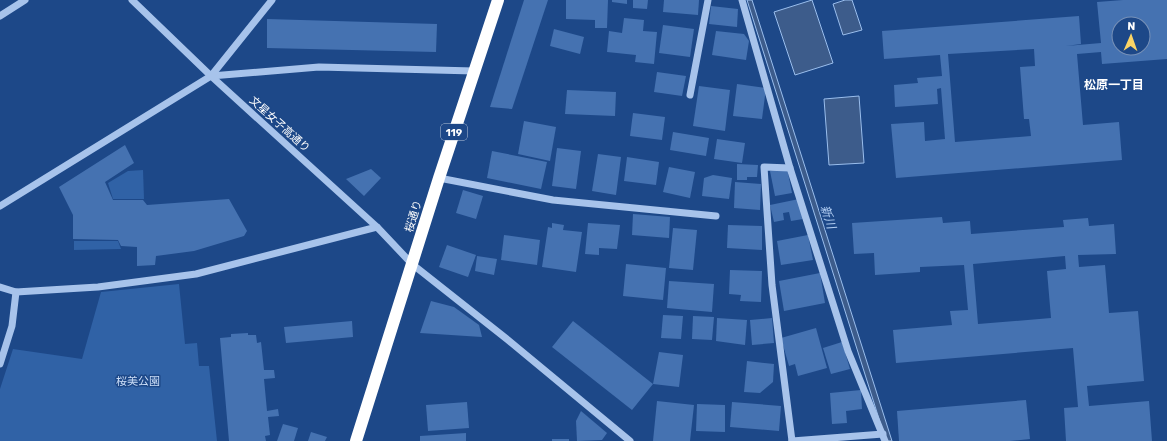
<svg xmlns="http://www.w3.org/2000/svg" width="1167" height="441" viewBox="0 0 1167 441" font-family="Rubik,'Noto Sans JP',sans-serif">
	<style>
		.green { fill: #3062a6 }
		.water { fill: #3d5c8b; stroke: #9abeed }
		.building { fill: #4572b1; fill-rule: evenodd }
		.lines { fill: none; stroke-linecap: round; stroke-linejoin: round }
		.minor { stroke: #a7c3eb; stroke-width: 7 }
		.highway { stroke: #fff; stroke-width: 12 }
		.labels { text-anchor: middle; stroke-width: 3; stroke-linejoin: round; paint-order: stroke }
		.shield { fill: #1d4888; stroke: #bbc8db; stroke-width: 1 }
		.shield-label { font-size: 10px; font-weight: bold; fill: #fff }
		.street-label { font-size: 11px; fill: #fff; stroke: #1d4888 }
		.park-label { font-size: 11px; fill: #ccdef8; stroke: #1d4888 }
		.neighbourhood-label { font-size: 12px; font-weight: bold; fill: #fff; stroke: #1d4888 }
		.water-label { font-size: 12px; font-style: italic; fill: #b2cef3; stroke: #1d4888 }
	</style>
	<rect width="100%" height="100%" fill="#1d4888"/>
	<!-- green -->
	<g class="green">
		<polygon points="143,170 144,199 113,199 108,183 128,171"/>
		<polygon points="74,241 118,241 121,249 74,250"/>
		<polygon points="179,284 185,344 197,343 199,366 209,366 217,441 0,441 0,389 13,349 82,359 101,292"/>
	</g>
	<!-- water -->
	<g class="water">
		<polygon points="747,0 752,0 892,441 886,441"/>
		<polygon points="812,0 833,63 795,75 774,12"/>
		<polygon points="845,0 852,0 862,30 843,35 833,4"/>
		<polygon points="859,96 864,163 829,165 824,99"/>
	</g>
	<!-- building -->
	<g class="building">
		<polygon points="524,0 548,0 512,109 490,107"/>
		<polygon points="566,0 608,0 607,28 595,28 595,20 566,19"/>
		<polygon points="612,0 627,0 627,4 612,2"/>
		<polygon points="633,0 648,0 647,9 633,8"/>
		<polygon points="664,0 699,0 698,15 663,12"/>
		<path d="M1123 0H1167V59L1102 64 1101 52 1077 54 1083 125 1119 122 1122 160 896 178 891 124 924 122 925 141 945 139 941 88 937 89 938 104 895 107 894 85 918 83 917 78 942 76 940 55 884 59 882 31 1079 16 1081 44 1066 46 1101 43 1097 2ZM1119 24H1143V48H1119ZM1034 49 1035 66 1020 67 1024 119H1029L1031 136 955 142 948 54Z"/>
		<polygon points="711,6 738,9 737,27 709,24"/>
		<polygon points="624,18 644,20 643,31 657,32 654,64 635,62 636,55 607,52 609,31 622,33"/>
		<polygon points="267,19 437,24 436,52 267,48"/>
		<polygon points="663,25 694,29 690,57 659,53"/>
		<polygon points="554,29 584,37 580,54 550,46"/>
		<polygon points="716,31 744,34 749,41 746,60 712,55"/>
		<polygon points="657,72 686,76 682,96 654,92"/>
		<polygon points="737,84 766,88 762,119 733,116"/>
		<polygon points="699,86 730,90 725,131 693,126"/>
		<polygon points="567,90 616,92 615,116 565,114"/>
		<polygon points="633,113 665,117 662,140 630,136"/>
		<polygon points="524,121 556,127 550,161 518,154"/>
		<polygon points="673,132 709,138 706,156 670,150"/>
		<polygon points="717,139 745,143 742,163 714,159"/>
		<polygon points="125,145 134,163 105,182 113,200 143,200 147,205 229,199 247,231 244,236 194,251 156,256 155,265 137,266 137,247 121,246 118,240 73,239 73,215 59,187"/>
		<polygon points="557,148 581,151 576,189 552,186"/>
		<polygon points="492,151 547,162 541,189 487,178"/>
		<polygon points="598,154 621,157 616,195 592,191"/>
		<polygon points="627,157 659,162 656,185 624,181"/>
		<polygon points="737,164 758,165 757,177 747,177 747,180 737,180"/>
		<polygon points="669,167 695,172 690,198 663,192"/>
		<polygon points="787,168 792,193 775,196 770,171"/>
		<polygon points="371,169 381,178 364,196 346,179"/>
		<polygon points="713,175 732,178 729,199 702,196 704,178"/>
		<polygon points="735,182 761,184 760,210 734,208"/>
		<polygon points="463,190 483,196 476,219 456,213"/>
		<polygon points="799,199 803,219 791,221 789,212 783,213 784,220 774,222 770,205"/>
		<polygon points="633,214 670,217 669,238 632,235"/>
		<path d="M942 217 943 223 970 221 971 234 1064 227 1063 220 1088 218 1089 226 1114 224 1116 254 1078 255 1079 267 1105 265 1109 313 1138 311 1144 381 1087 386 1089 406 1149 401 1152 441H1066L1064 408 1078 407 1073 348 896 363 893 330 952 325 950 311 968 310 964 265 920 267V272L875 275 874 253 854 254 852 223ZM1065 256 1066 269 1047 271 1051 318 978 324 973 264Z"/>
		<polygon points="552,223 564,225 563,230 582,232 576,272 542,267 548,227 552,228"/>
		<polygon points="588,223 620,225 617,249 599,248 599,255 585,254"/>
		<polygon points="728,225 762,226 762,250 727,248"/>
		<polygon points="673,228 697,230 693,270 669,268"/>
		<polygon points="504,235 540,240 537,265 501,260"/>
		<polygon points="808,235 813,260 781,265 777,241"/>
		<polygon points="447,245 476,255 468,277 439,267"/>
		<polygon points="477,256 497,259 494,275 475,271"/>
		<polygon points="626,264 666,268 663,300 623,296"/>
		<polygon points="730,270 762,271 761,302 740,301 741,295 729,294"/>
		<polygon points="820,273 825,303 784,311 779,281"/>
		<polygon points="669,281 714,284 712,312 667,308"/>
		<polygon points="431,301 454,307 479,325 482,337 420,333"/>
		<polygon points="663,315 683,316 681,339 661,338"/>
		<polygon points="693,316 714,317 712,340 692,339"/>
		<polygon points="717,318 747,320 745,345 716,341"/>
		<polygon points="772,318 774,343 752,345 750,320"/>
		<polygon points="352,321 353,337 286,343 284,327"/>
		<polygon points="573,321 653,384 632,410 552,347"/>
		<polygon points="816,328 827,368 798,376 795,364 789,366 781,338"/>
		<polygon points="248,333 248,335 256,335 257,343 261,342 264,370 274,370 275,378 264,379 267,411 278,409 279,416 268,417 270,435 265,436 266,441 229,441 220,338 231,337 231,334"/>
		<polygon points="842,342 850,369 831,374 823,348"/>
		<polygon points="659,352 683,355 679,387 653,384"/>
		<polygon points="747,361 774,364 773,382 760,393 744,392"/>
		<polygon points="861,390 862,409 846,411 847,423 832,424 830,393"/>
		<polygon points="1026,400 1030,439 1010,441 899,441 897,411"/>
		<polygon points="657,401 694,405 690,441 653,441"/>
		<polygon points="467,402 469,428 428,431 426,405"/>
		<polygon points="732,402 781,406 779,431 730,427"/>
		<polygon points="697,404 725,405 725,432 696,431"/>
		<polygon points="581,411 607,433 602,440 577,441 576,421"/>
		<polygon points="283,424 298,428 294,441 277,441"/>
		<polygon points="311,432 327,437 325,441 308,441"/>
		<polygon points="466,433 466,441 420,441 420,436"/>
		<rect x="552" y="439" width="17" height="2"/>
	</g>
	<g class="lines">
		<!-- minor -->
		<g class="minor">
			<polyline points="132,0 211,76 377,227 412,264 508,340 630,441"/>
			<polyline points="742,0 790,168 848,351 885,441"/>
			<polyline points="0,16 25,0"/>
			<polyline points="211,76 319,67 474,71"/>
			<polyline points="690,95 708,0"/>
			<polyline points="790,168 764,167 772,285 792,441"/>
			<polyline points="439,178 553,200 716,216"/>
			<polyline points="0,206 211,76 272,0"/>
			<polyline points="0,287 16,292 98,287 196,274 377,227"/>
			<polyline points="0,364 12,326 16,292"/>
			<polyline points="792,441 883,434"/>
		</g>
		<!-- highway -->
		<polyline class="highway" points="356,441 439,178 498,0"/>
	</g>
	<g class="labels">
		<!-- shield labels -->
		<rect class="shield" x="441" y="124" width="26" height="16" rx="3"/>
		<g class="shield-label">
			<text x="454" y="136">119</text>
		</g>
		<!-- street labels -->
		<g class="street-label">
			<text transform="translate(280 124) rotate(42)" y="4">文星女子高通り</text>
			<text transform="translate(413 216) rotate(-73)" y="4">桜通り</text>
		</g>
		<!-- park labels -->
		<g class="park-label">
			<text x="138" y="385">桜美公園</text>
		</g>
		<!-- neighbourhood labels -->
		<g class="neighbourhood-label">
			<text x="1114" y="89">松原一丁目</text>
		</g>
		<!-- water labels -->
		<g class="water-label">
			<text transform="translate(828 217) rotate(72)" y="4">新川</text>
		</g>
	</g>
	<!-- north arrow -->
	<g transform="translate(1131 36) rotate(2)"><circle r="19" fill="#1d4888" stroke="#7791b8"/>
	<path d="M0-3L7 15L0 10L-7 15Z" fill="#fbd465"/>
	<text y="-6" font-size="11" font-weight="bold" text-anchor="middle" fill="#ffffff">N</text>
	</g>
</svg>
